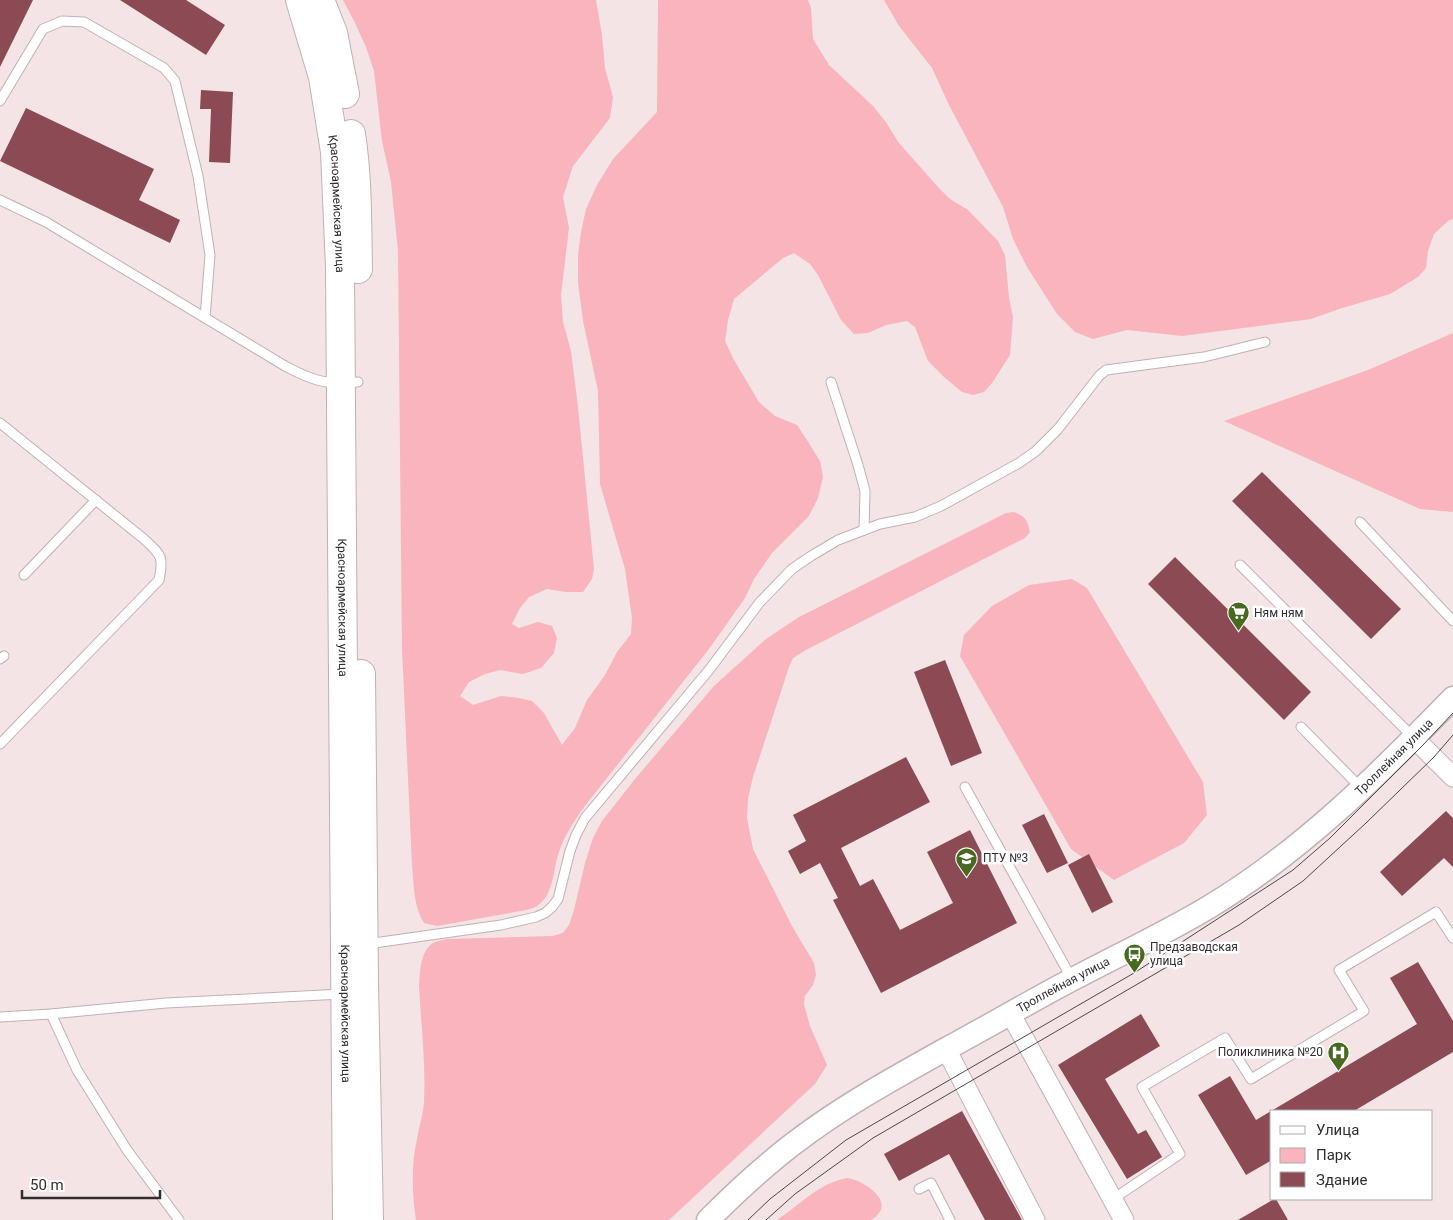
<svg xmlns="http://www.w3.org/2000/svg" width="1453" height="1220" viewBox="0 0 1453 1220" font-family="Roboto,sans-serif">
	<style>
		.green { fill: #f9b4bd }
		.building { fill: #8c4a55 }
		.lines { fill: none; stroke-linecap: round; stroke-linejoin: round }
		.service-casing { stroke: #c0b1b3; stroke-width: 11 }
		.minor-casing { stroke: #c0b1b3; stroke-width: 21 }
		.tertiary-casing { stroke: #c0b1b3; stroke-width: 25 }
		.primary-casing { stroke: #c0b1b3; stroke-width: 30 }
		.service { stroke: #fff; stroke-width: 9 }
		.minor { stroke: #fff; stroke-width: 19 }
		.tertiary { stroke: #fff; stroke-width: 22 }
		.primary { stroke: #fff; stroke-width: 28 }
		.tram { stroke: #504848; stroke-width: 1 }
		.labels { text-anchor: middle; stroke-width: 5; stroke-linejoin: round; paint-order: stroke }
		.street-label { font-size: 12px; fill: #332d2d; stroke: #fff }
		.poi-label { font-size: 12px; fill: #332d2d; stroke: #fff; text-anchor: start }
	</style>
	<rect width="100%" height="100%" fill="#f4e4e5"/>
	<!-- green -->
	<g class="green">
		<path d="M343 0H596L602 35 605 68 613 97 610 118 573 166 563 197 569 228 561 295 563 322 571 351 578 407 594 569 592 579 583 592H566L547 589 529 597 520 608 512 624 519 628 538 622 552 626 557 638 554 653 541 668 523 674 500 670 485 674 469 682 460 696 473 705 501 696 519 698 532 701 544 713 562 745 575 728 587 700 605 675 617 652 631 634 632 618 625 569 600 484 598 391 583 321 578 283V255L581 232 586 209 597 185 613 159 657 112 658 0H808L811 8 813 39 829 65 873 106 885 121 899 143 938 187 950 199 968 210 998 241 1005 255 1009 298 1013 317 1010 355 992 383 984 392 973 395 962 392 944 377 928 361 915 327 907 321 886 325 868 333 854 334 841 320 818 275 810 264 794 253 783 258 734 299 728 320 725 341 734 360 759 402 775 416 797 425 807 440 820 461 823 477 818 498 809 516 772 553 754 579 745 598 709 649 584 807C574 822 564 836 559 852 553 869 554 895 537 906 534 908 529 909 526 910L437 926 424 923C413 905 414 885 412 865L402 649 398 251 391 182 382 141 374 71 366 47 354 21Z"/>
		<polygon points="884,0 1453,0 1453,219 1449,220 1434,234 1428,251 1426,268 1418,277 1390,294 1339,309 1311,319 1182,336 1127,330 1093,339 1075,332 1057,314 1027,267 1013,239 1003,207 949,105 932,68 899,26"/>
		<polygon points="1453,333 1453,512 1420,509 1224,421 1368,370"/>
		<path d="M1014 512C1026 517 1027 520 1030 532L1025 538 806 650 793 658 789 667 753 777 748 799 747 818 753 849 792 926 814 963 816 975 813 985 805 996 804 1004 810 1026 827 1065 815 1084 669 1220H416C412 1194 411 1165 417 1139 419 1127 423 1115 424 1102 426 1064 421 1025 419 986 420 972 420 949 435 942 439 941 443 940 447 939L552 936 563 933 569 925 574 910 585 863 593 838 602 821 635 779 714 686 766 639 799 617 1006 513Z"/>
		<polygon points="1072,579 1087,588 1203,782 1207,815 1184,843 1114,880 1071,849 960,656 964,635 992,606 1029,585"/>
		<path d="M847 1178C866 1181 899 1204 871 1220H777C800 1205 819 1183 847 1178Z"/>
	</g>
	<!-- building -->
	<g class="building">
		<polygon points="0,0 33,0 0,67"/>
		<polygon points="120,0 186,0 225,25 206,55"/>
		<polygon points="201,90 233,92 230,163 209,162 211,109 200,109"/>
		<polygon points="26,108 154,169 139,200 180,220 170,243 0,161"/>
		<polygon points="1262,472 1401,609 1371,639 1232,501"/>
		<polygon points="1175,557 1311,692 1284,720 1148,584"/>
		<polygon points="945,660 982,753 951,766 914,672"/>
		<polygon points="906,757 930,802 841,848 860,886 873,879 900,930 953,903 927,852 970,830 1017,923 881,993 833,900 838,898 820,863 800,874 788,851 806,841 793,815"/>
		<polygon points="1446,811 1453,818 1453,867 1444,858 1402,896 1380,872"/>
		<polygon points="1044,814 1068,863 1047,873 1022,825"/>
		<polygon points="1089,854 1113,902 1092,913 1068,865"/>
		<polygon points="1418,962 1453,1021 1453,1052 1354,1111 1272,1111 1272,1160 1246,1175 1198,1095 1230,1076 1256,1120 1417,1024 1390,978"/>
		<polygon points="1141,1014 1160,1046 1105,1079 1138,1134 1146,1130 1162,1157 1127,1179 1058,1065"/>
		<polygon points="962,1111 1022,1220 985,1220 949,1154 899,1181 884,1154"/>
		<polygon points="1274,1199 1276,1199 1288,1220 1238,1220"/>
	</g>
	<g class="lines">
		<defs>
			<g id="service">
				<polyline points="0,101 43,29 62,21 84,22 164,68 175,81 198,176 210,255 205,318"/>
				<path d="M0 200 46 222 285 366C313 381 326 385 358 382"/>
				<polyline points="831,382 858,465 865,491 864,530"/>
				<path d="M0 423 144 539C161 555 164 556 159 580L0 744"/>
				<polyline points="1360,522 1453,621"/>
				<polyline points="1240,565 1414,738"/>
				<polyline points="24,575 96,500"/>
				<polyline points="0,659 4,656"/>
				<polyline points="1301,727 1362,789"/>
				<polyline points="965,787 1072,979"/>
				<polyline points="367,944 501,925 536,917 545,913 552,907 558,899 570,851 576,835 585,818 709,670 760,602 792,569 811,556 838,540 880,524 915,517 941,506 1019,463 1036,451 1058,429 1099,376 1106,370 1204,357 1265,342"/>
				<polyline points="51,1014 77,1070 127,1150 179,1220"/>
				<polyline points="0,1017 51,1014 166,1003 342,994"/>
				<polyline points="919,1189 931,1183 950,1220"/>
				<polyline points="1113,1199 1180,1154 1142,1087 1225,1038 1251,1079 1364,1011 1339,970 1436,912 1453,938"/>
			</g>
			<g id="minor">
				<polyline points="1414,738 1453,777"/>
				<polyline points="1010,1013 1124,1220"/>
				<polyline points="946,1049 1035,1220"/>
			</g>
			<g id="tertiary">
				<path id="s1" d="M708 1220C735 1193 763 1167 793 1144 841 1107 894 1078 946 1049 989 1026 1031 1001 1075 978 1120 954 1166 933 1209 907 1302 851 1378 775 1453 698"/>
			</g>
			<g id="primary">
				<path id="s2" d="M300 0 323 77 335 152 340 268 347 1220"/>
				<polyline points="320,0 333,33 345,94"/>
				<path d="M351 134C358 179 357 224 358 269"/>
				<polyline points="361,674 364,984 369,1220"/>
			</g>
		</defs>
		<!-- service casing -->
		<use href="#service" class="service-casing"/>
		<!-- minor casing -->
		<use href="#minor" class="minor-casing"/>
		<!-- tertiary casing -->
		<use href="#tertiary" class="tertiary-casing"/>
		<!-- primary casing -->
		<use href="#primary" class="primary-casing"/>
		<!-- service -->
		<use href="#service" class="service"/>
		<!-- minor -->
		<use href="#minor" class="minor"/>
		<!-- tertiary -->
		<use href="#tertiary" class="tertiary"/>
		<!-- primary -->
		<use href="#primary" class="primary"/>
		<!-- tram -->
		<g class="tram">
			<polyline points="748,1220 770,1199 846,1140 1134,973 1293,870 1330,838 1422,746 1453,713"/>
			<polyline points="766,1220 795,1194 873,1138 1239,925 1303,881 1366,823 1434,757 1453,735"/>
		</g>
	</g>
	<!-- icons -->
	<defs>
		<symbol id="supermarket-pin" viewBox="-11 -11 22 30"><path d="M0 17L-7.5 6A9.5 9.5 0 1 1 7.5 6Z" fill="#476920" stroke="#fff"/><path d="M-6-5.5h2.5l.6 2H6L4.5 2H-2.5L-4.4-4H-6ZM-1.5 3.2a1.3 1.3 0 1 0 .1 0ZM3 3.2a1.3 1.3 0 1 0 .1 0Z" fill="#fff"/></symbol>
		<symbol id="university-pin" viewBox="-11 -11 22 30"><path d="M0 17L-7.5 6A9.5 9.5 0 1 1 7.5 6Z" fill="#476920" stroke="#fff"/><path d="M0-5L7-2L0 1L-7-2ZM-4 1L0 2.5L4 1V4Q0 6-4 4Z" fill="#fff"/></symbol>
		<symbol id="bus-pin" viewBox="-11 -11 22 30"><path d="M0 17L-7.5 6A9.5 9.5 0 1 1 7.5 6Z" fill="#476920" stroke="#fff"/><path d="M-5-6H5V4H4V6H2V4H-2V6H-4V4H-5ZM-3.5-4V0h7V-4ZM-3.5 1.2v1.5H-2V1.2ZM2 1.2v1.5H3.5V1.2Z" fill="#fff"/></symbol>
		<symbol id="hospital-pin" viewBox="-11 -11 22 30"><path d="M0 17L-7.5 6A9.5 9.5 0 1 1 7.5 6Z" fill="#476920" stroke="#fff"/><path d="M-5-5h3v3.5h4V-5h3V5h-3V1.5h-4V5h-3Z" fill="#fff"/></symbol>
	</defs>
	<g fill-rule="evenodd">
		<use href="#supermarket-pin" x="1226" y="600" width="25" height="34"/>
		<use href="#university-pin" x="954" y="846" width="25" height="34"/>
		<use href="#bus-pin" x="1122" y="942" width="25" height="34"/>
		<use href="#hospital-pin" x="1326" y="1040" width="25" height="34"/>
	</g>
	<g class="labels">
		<!-- street labels -->
		<g class="street-label">
			<text dy="4" stroke="none"><textPath href="#s2" startOffset="208">Красноармейская улица</textPath></text>
			<text dy="4" stroke="none"><textPath href="#s2" startOffset="612">Красноармейская улица</textPath></text>
			<text dy="4" stroke="none"><textPath href="#s1" startOffset="832">Троллейная улица</textPath></text>
			<text dy="4" stroke="none"><textPath href="#s1" startOffset="428">Троллейная улица</textPath></text>
			<text dy="4" stroke="none"><textPath href="#s2" startOffset="1018">Красноармейская улица</textPath></text>
		</g>
		<!-- poi labels -->
		<g class="poi-label">
			<text x="1254" y="617">Ням ням</text>
			<text x="983" y="862">ПТУ №3</text>
			<text x="1150" y="951">Предзаводская<tspan x="1150" dy="14">улица</tspan></text>
			<text x="1323" y="1056" text-anchor="end">Поликлиника №20</text>
		</g>
	</g>
	<!-- legend -->
	<rect x="1270" y="1110" width="162" height="90" fill="#ffffff" stroke="#adabab"/>
	<rect x="1280" y="1126" width="25" height="8" fill="#ffffff" stroke="#adabab"/>
	<text x="1316" y="1135" font-size="15" fill="#332d2d">Улица</text>
	<rect x="1280" y="1148" width="25" height="15" fill="#f9b4bd" stroke="#adabab"/>
	<text x="1316" y="1160" font-size="15" fill="#332d2d">Парк</text>
	<rect x="1280" y="1172" width="25" height="15" fill="#8c4a55" stroke="#adabab"/>
	<text x="1316" y="1185" font-size="15" fill="#332d2d">Здание</text>
	<!-- scale -->
	<path d="M22 1190v8h138v-8" fill="none" stroke="#332d2d" stroke-width="2.5"/>
	<text x="30" y="1190" font-size="15" fill="#332d2d" stroke="#ffffff" stroke-width="4" paint-order="stroke">50 m</text>
</svg>
